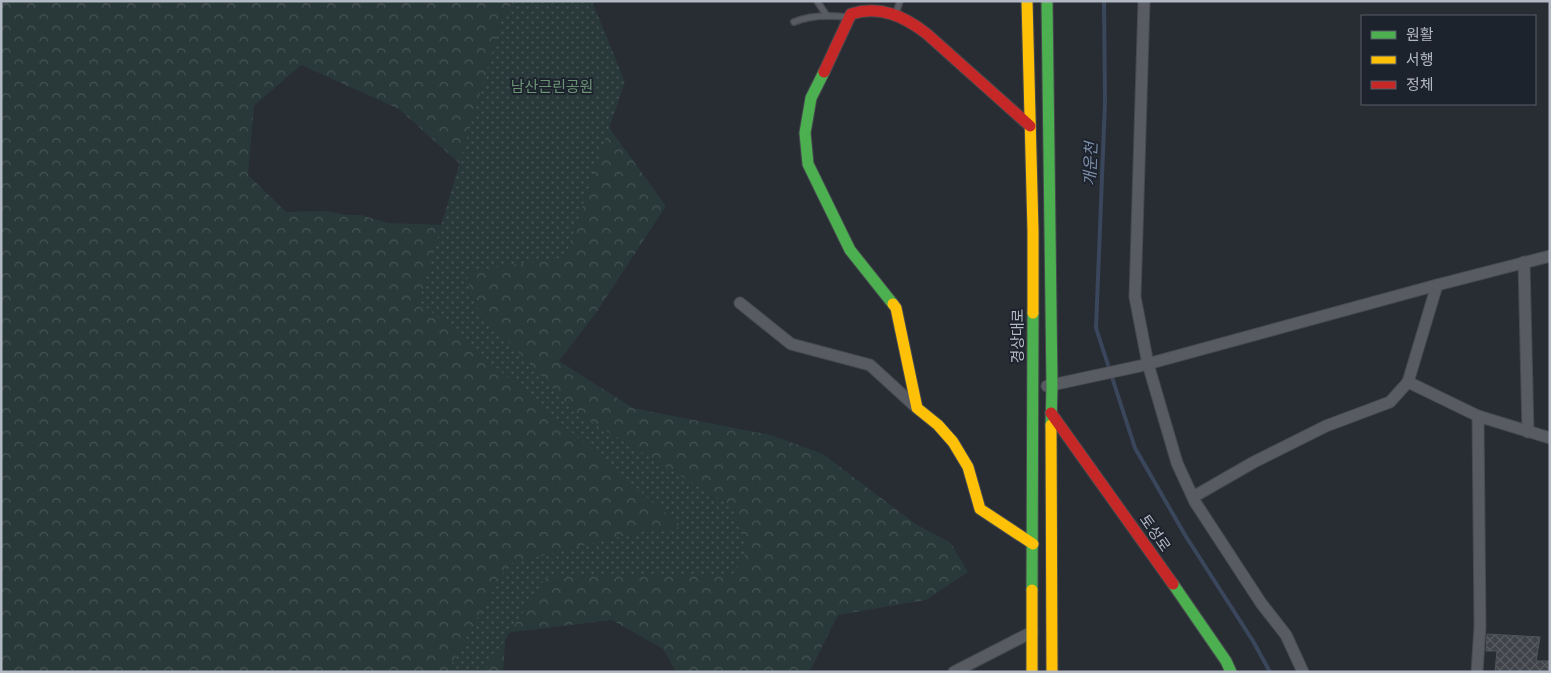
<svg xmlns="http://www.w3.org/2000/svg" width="1551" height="673" viewBox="0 0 1551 673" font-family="'DM Sans','Noto Sans KR',sans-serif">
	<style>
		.forest { fill: url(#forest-crowns); fill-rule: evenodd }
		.park { fill: url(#park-dots) }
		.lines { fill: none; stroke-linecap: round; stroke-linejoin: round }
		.stream { stroke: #3a465b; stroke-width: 4 }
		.building { fill: url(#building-cross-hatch); stroke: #50545b }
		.lane-casing { stroke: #46494e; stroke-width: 8 }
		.street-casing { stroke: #46494e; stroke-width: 13 }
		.fast-casing { stroke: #46494e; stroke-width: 13 }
		.slow-casing { stroke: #46494e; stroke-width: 13 }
		.jam-casing { stroke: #46494e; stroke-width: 13 }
		.lane { stroke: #585b62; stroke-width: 5.5 }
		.street { stroke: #585b62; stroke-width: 11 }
		.fast { stroke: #4caf50; stroke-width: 11 }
		.slow { stroke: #ffc107; stroke-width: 11 }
		.jam { stroke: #c62828; stroke-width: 11 }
		.labels { text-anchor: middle; stroke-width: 4; stroke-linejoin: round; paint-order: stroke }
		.park-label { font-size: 15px; fill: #6c9276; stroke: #1d232d }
		.street-label { font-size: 15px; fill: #b3b9c4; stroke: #1d232d }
		.water-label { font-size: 16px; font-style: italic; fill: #7e8ea9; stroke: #1d232d }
	</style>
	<defs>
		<pattern id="forest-crowns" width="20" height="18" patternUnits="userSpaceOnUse" patternTransform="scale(1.25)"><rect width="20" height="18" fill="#293839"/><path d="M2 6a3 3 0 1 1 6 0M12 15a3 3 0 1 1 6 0" fill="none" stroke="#465354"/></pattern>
		<pattern id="park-dots" width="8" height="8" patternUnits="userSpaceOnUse" patternTransform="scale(1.25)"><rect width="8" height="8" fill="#293839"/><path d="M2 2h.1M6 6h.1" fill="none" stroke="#465354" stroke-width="1.8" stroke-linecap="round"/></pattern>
		<pattern id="building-cross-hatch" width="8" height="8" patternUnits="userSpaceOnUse" patternTransform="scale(1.25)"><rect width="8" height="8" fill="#40444a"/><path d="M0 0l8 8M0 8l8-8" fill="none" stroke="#595d62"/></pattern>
	</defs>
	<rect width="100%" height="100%" fill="#282d33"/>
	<!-- forest -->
	<path class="forest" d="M1 1H523L603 119 666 206 596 313 559 361 633 408 771 435 823 454 917 525 950 542 968 572 926 600 838 615 811 669 805 672H676L663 649 612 620 506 633 503 672H1ZM301 65 399 109 470 173 449 225 388 223 361 215H348L325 211 286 212 248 175 254 106Z"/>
	<!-- park -->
	<polygon class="park" points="513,1 592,1 625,82 565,257 466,272 475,306 575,412 732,507 747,552 732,575 546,577 484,672 447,672 508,564 631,534 682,527 419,301 502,19"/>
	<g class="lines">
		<!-- stream -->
		<polyline class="stream" points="1104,1 1105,102 1096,328 1135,448 1185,535 1253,641 1270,672"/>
	</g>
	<!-- building -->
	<polygon class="building" points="1487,634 1540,637 1536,661 1550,661 1550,672 1495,672 1497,651 1486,651"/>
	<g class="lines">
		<defs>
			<g id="lane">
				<polyline points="817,1 827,16"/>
				<polyline points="896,13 900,1"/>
				<path d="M794 22C810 15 829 15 847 17"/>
			</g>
			<g id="street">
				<polyline points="1144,1 1135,297 1148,364 1177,463 1195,502 1261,603 1286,635 1303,672"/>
				<polyline points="1524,262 1528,432"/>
				<polyline points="1437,285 1408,382 1478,416 1480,627 1477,672"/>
				<polyline points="740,303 791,344 870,365 917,408"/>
				<polyline points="1047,386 1140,366 1437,285 1550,256"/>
				<polyline points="1478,416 1550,438"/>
				<polyline points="1193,497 1254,462 1326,426 1390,402 1408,382"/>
				<polyline points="954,672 1032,632"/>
			</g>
			<g id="fast">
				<polyline points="1047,1 1052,386 1051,425"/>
				<polyline points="824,72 811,98 805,133 808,164 850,250 893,304"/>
				<polyline points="1173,584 1226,661 1231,672"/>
				<polyline points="1032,590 1033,313"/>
			</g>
			<g id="slow">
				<polyline points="1027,1 1033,231 1033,313"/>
				<polyline points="893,304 896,308 917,408 938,425 953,442 968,467 980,509 1033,544"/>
				<polyline points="1051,425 1052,672"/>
				<polyline points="1032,672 1032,590"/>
			</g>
			<g id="jam">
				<path d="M824 72 851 14C880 5 904 16 927 34L1030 126"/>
				<polyline points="1051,413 1173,584"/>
			</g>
		</defs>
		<!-- lane casing -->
		<use href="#lane" class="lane-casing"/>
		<!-- street casing -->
		<use href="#street" class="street-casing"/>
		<!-- fast casing -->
		<use href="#fast" class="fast-casing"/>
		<!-- slow casing -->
		<use href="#slow" class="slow-casing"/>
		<!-- jam casing -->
		<use href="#jam" class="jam-casing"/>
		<!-- lane -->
		<use href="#lane" class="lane"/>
		<!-- street -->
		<use href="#street" class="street"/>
		<!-- fast -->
		<use href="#fast" class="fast"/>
		<!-- slow -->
		<use href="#slow" class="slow"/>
		<!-- jam -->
		<use href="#jam" class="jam"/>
	</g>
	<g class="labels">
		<!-- park labels -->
		<g class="park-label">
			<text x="552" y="92">남산근린공원</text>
		</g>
		<!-- street labels -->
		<g class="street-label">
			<text transform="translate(1018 336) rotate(-90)" y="5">경상대로</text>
			<text transform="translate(1155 533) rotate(55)" y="5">토성로</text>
		</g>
		<!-- water labels -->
		<g class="water-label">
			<text transform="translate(1090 164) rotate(-88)" y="6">개운천</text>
		</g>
	</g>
	<!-- border -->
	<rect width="1551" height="673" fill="none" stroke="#b3b9c4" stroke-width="5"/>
	<!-- legend -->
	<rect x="1361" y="15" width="175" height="90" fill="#1d232d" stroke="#595f69"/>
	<rect x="1371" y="31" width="25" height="8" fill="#4caf50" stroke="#595f69"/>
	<text x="1406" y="40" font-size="15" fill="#b3b9c4">원활</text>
	<rect x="1371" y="56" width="25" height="8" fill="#ffc107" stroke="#595f69"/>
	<text x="1406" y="65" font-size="15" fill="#b3b9c4">서행</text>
	<rect x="1371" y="81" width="25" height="8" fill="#c62828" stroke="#595f69"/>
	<text x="1406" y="90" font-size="15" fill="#b3b9c4">정체</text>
</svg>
